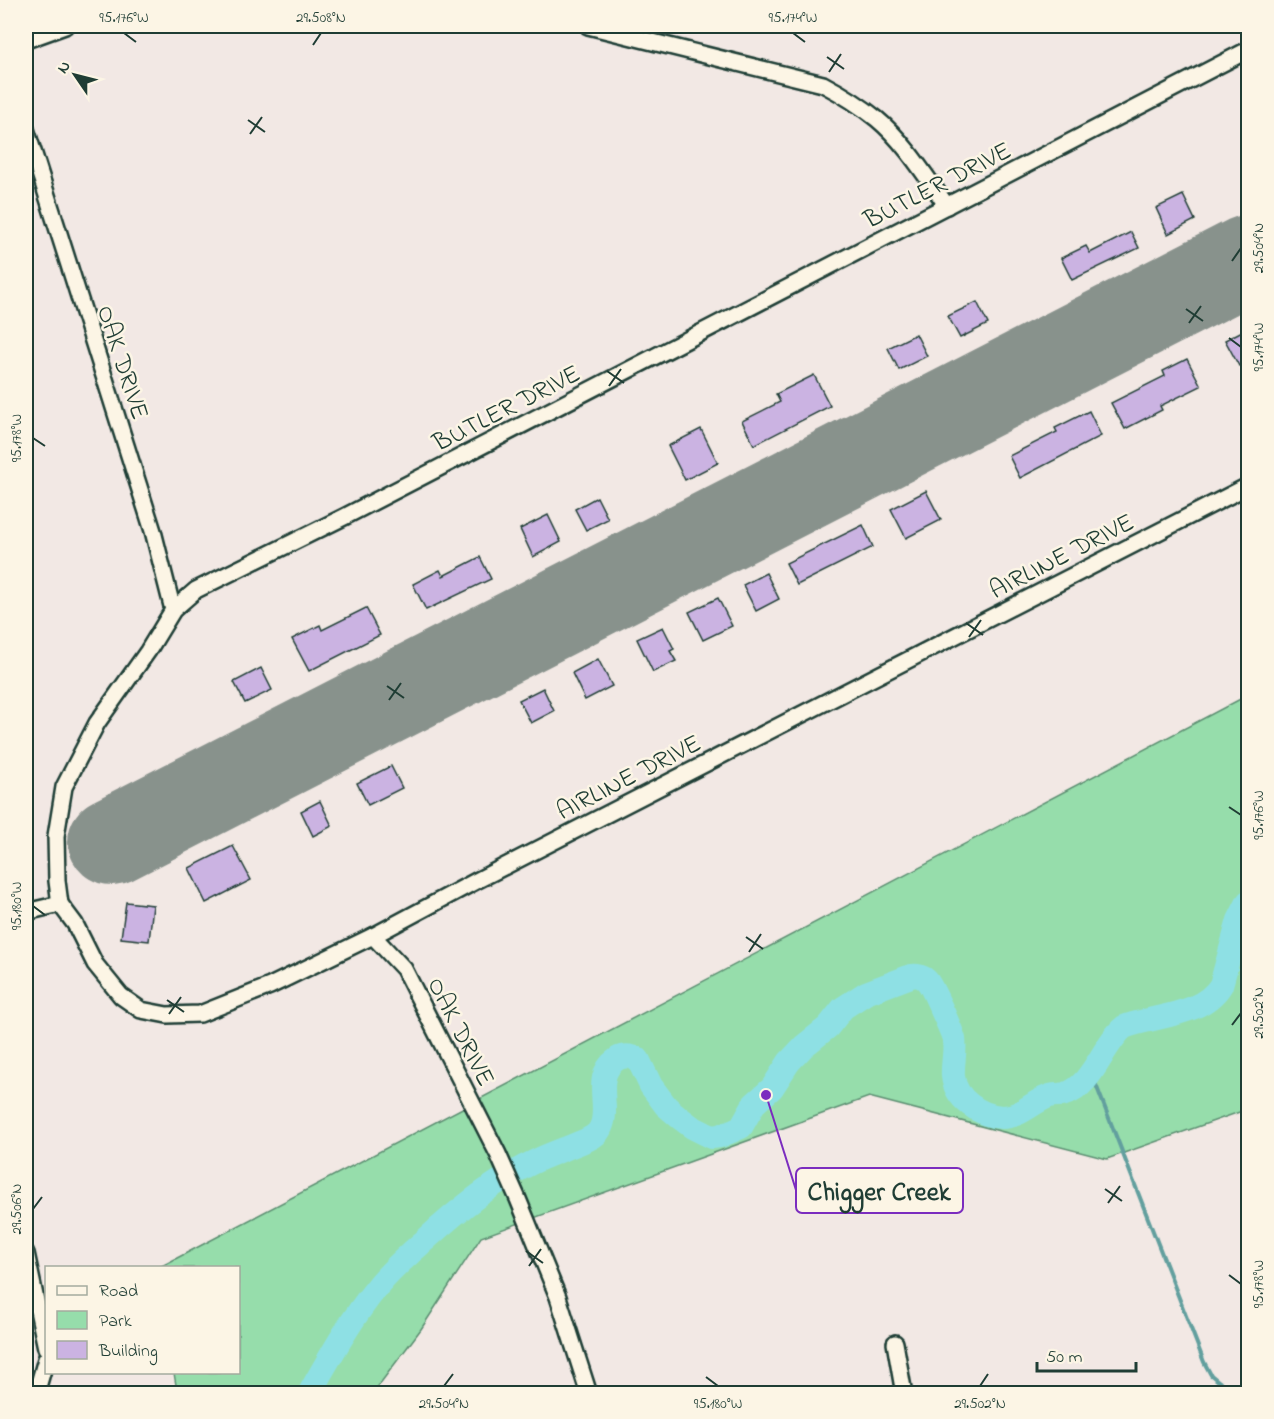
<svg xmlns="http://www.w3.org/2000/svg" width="1274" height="1419" viewBox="0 0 1274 1419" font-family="'Indie Flower',sans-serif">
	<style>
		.green { fill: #96ddab; stroke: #5a8d70; stroke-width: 1.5 }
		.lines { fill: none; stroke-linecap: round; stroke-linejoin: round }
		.stream { stroke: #629f9e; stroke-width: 4 }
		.river { stroke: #8ee0e4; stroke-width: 24 }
		.runway { stroke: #88928c; stroke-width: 88 }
		.building { fill: #cbb3e2; stroke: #1f3d34; stroke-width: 1.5 }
		.minor-casing { stroke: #1f3d34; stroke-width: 20 }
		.minor { stroke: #fcf5e5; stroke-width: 15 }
		.ticks { fill: none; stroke: #1f3d34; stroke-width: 2 }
		.labels { text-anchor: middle; stroke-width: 5; stroke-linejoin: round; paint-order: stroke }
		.street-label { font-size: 26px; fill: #1f3d34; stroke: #fcf5e5 }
		.leader { fill: none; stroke: #7b2cbf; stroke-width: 2 }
		.callout-dot { fill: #7b2cbf; stroke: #fcf5e5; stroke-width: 2 }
		.callout { fill: #fcf5e5; stroke: #7b2cbf; stroke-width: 2 }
		.callout-label { font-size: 27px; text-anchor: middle; font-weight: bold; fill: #1f3d34 }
		.neatline { fill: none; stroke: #1f3d34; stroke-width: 2 }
		.ticks-label { font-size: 15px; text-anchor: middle; fill: #1f3d34 }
	</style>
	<rect width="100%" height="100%" fill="#f2e8e4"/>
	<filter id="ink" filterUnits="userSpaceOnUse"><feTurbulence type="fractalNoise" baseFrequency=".0167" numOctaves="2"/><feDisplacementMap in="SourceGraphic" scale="12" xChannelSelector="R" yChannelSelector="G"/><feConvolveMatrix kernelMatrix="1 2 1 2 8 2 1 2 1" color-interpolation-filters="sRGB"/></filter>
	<g filter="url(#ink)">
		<!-- green -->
		<polygon class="green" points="1248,695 1248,1109 1107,1159 869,1097 481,1237 421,1329 373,1393 169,1393 176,1385 174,1373 238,1372 238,1268 158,1268"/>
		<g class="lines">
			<!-- stream -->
			<polyline class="stream" points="1091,1072 1204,1362 1211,1375 1234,1394"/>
			<!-- river -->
			<path class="river" d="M309 1394C330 1357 351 1319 378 1286 391 1270 407 1256 423 1242 459 1209 497 1178 542 1158 556 1152 570 1147 584 1141 591 1138 598 1135 601 1127 611 1106 591 1077 617 1059 624 1055 631 1056 638 1059L651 1086 666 1106 680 1118 692 1127 712 1137 720 1136 741 1127 754 1104 772 1088 789 1062 804 1046 828 1027 843 1008 866 993 911 976C916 975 923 976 927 981 932 986 952 1032 954 1039 956 1051 952 1064 953 1076 955 1099 980 1116 1002 1117 1020 1117 1031 1103 1047 1097 1053 1094 1059 1096 1065 1094 1092 1087 1103 1044 1124 1027 1156 1015 1202 1016 1221 985L1239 920 1248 902"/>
			<!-- runway -->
			<polyline class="runway" points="112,841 1248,259"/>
		</g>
		<!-- building -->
		<g class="building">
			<polygon points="1183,195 1195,220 1168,234 1156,208"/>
			<polygon points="1131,232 1139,248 1072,280 1061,258 1086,246 1090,253"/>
			<polygon points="977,302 988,324 960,338 948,316"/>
			<polygon points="1248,328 1248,361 1239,366 1225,340"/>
			<polygon points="916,334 927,356 899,370 888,348"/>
			<polygon points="1187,359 1201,386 1160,406 1162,410 1125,429 1111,403 1165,376 1163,371"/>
			<polygon points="814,375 830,406 754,445 742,421 780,402 776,394"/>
			<polygon points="1089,411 1101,436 1020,478 1009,456 1057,432 1055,428"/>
			<polygon points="701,429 718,463 685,480 668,446"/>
			<polygon points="926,491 941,520 906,538 891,509"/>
			<polygon points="597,497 608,519 586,530 575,509"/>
			<polygon points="548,515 561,542 533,557 520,529"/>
			<polygon points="863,525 873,547 797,585 786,563"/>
			<polygon points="480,557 491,579 426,610 413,584 440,570 443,576"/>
			<polygon points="766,573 779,599 756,611 743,585"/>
			<polygon points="718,598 732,626 703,640 689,612"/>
			<polygon points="366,608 380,635 309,671 292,639 320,625 322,630"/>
			<polygon points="663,627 674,649 670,651 676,661 653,672 637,639"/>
			<polygon points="598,659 612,686 585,700 572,673"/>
			<polygon points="261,668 272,690 245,703 234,682"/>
			<polygon points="543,688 554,711 531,723 519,700"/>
			<polygon points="391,766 402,788 368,805 357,783"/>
			<polygon points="320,801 332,826 313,836 301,811"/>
			<polygon points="233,846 251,880 206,903 189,868"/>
			<polygon points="126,902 153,905 149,941 121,938"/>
		</g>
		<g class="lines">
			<defs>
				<g id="minor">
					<path d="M588 26 823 84C842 94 861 106 877 119 905 142 926 177 947 206"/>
					<polyline points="26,40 65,26"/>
					<polyline points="26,129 153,531 173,610"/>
					<polyline points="60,904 57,881 56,836 64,787 97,723 148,651 173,610 196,590 344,517 1248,50"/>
					<polyline points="60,904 75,924 95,964 121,996 141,1010 167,1015 200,1014 270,986 373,936 476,881 1248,486"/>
					<polyline points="26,912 60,904"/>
					<polyline points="373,936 404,969 498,1154 518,1199 558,1297 589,1394"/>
					<polyline points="26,1253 46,1348"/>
					<polyline points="895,1343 904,1394"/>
					<polyline points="31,1394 38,1387 46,1359"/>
				</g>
			</defs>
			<!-- minor casing -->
			<use href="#minor" class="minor-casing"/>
			<!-- minor -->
			<use href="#minor" class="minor"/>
		</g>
	</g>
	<!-- ticks -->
	<path class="ticks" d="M124 33 136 42M793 33 805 42M313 45 321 33M827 57 844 69M829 72 841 54M248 120 265 132M250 134 262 117M1232 261 1241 248M1186 309 1203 321M1189 323 1201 306M1229 338 1241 347M607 371 624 383M609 386 621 369M33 438 45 446M966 623 983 635M969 637 981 620M387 686 404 698M389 700 401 683M1229 807 1241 815M33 906 45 915M746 937 763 949M749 952 761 934M167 1000 184 1012M169 1014 181 997M1232 1025 1241 1013M1105 1189 1122 1201M1108 1203 1120 1186M33 1209 42 1197M526 1251 543 1263M529 1266 541 1249M1229 1275 1241 1284M706 1377 718 1386M444 1386 453 1374M980 1386 988 1374"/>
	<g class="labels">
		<!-- street labels -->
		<g class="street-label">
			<text transform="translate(937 184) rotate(-27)" y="9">BUTLER DRIVE</text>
			<text transform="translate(124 362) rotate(72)" y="9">OAK DRIVE</text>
			<text transform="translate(506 407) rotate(-27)" y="9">BUTLER DRIVE</text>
			<text transform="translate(1061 555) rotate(-27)" y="9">AIRLINE DRIVE</text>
			<text transform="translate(628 776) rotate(-27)" y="9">AIRLINE DRIVE</text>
			<text transform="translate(462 1031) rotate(63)" y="9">OAK DRIVE</text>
		</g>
	</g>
	<!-- callouts -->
	<path class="leader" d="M766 1095L796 1190"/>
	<circle class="callout-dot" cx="766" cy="1095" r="6"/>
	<rect class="callout" x="796" y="1168" width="167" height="45" rx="6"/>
	<g class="callout-label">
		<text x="879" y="1200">Chigger Creek</text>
	</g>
	<!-- margin -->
	<rect width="1274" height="1419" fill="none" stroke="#fcf5e5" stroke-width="66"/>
	<!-- legend -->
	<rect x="45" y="1266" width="195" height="108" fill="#fcf5e5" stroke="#a4ab9e" stroke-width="1.5"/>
	<rect x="57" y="1286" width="30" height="9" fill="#fcf5e5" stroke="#a4ab9e" stroke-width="1.5"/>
	<text x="99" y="1296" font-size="18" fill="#1f3d34">Road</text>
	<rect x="57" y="1311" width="30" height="18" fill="#96ddab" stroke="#a4ab9e" stroke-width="1.5"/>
	<text x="99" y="1326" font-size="18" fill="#1f3d34">Park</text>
	<rect x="57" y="1341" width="30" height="18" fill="#cbb3e2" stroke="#a4ab9e" stroke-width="1.5"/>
	<text x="99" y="1356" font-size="18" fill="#1f3d34">Building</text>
	<!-- north arrow -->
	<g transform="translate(75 75) rotate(305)" stroke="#fcf5e5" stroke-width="4.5" paint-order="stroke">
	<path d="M0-4.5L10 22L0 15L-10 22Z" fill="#1f3d34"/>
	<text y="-9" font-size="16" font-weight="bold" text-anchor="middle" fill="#1f3d34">N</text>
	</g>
	<!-- scale -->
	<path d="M1037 1362v9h99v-9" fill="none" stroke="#1f3d34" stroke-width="3"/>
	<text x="1046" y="1362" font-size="18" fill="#1f3d34" stroke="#fcf5e5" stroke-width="4.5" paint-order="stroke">50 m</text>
	<rect x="33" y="33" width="1208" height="1353" class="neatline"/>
	<g class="ticks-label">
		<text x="124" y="22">95.176°W</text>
		<text x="321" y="22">29.508°N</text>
		<text x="793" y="22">95.174°W</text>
		<text transform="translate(1258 248) rotate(-90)" y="5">29.504°N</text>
		<text transform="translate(1258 347) rotate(-90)" y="5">95.174°W</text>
		<text transform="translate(16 438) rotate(-90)" y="5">95.178°W</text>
		<text transform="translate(1258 815) rotate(-90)" y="5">95.176°W</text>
		<text transform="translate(16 906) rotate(-90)" y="5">95.180°W</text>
		<text transform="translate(1258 1013) rotate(-90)" y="5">29.502°N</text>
		<text transform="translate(16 1209) rotate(-90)" y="5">29.506°N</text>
		<text transform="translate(1258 1284) rotate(-90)" y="5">95.178°W</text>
		<text x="444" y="1408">29.504°N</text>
		<text x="718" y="1408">95.180°W</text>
		<text x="980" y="1408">29.502°N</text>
	</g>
</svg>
